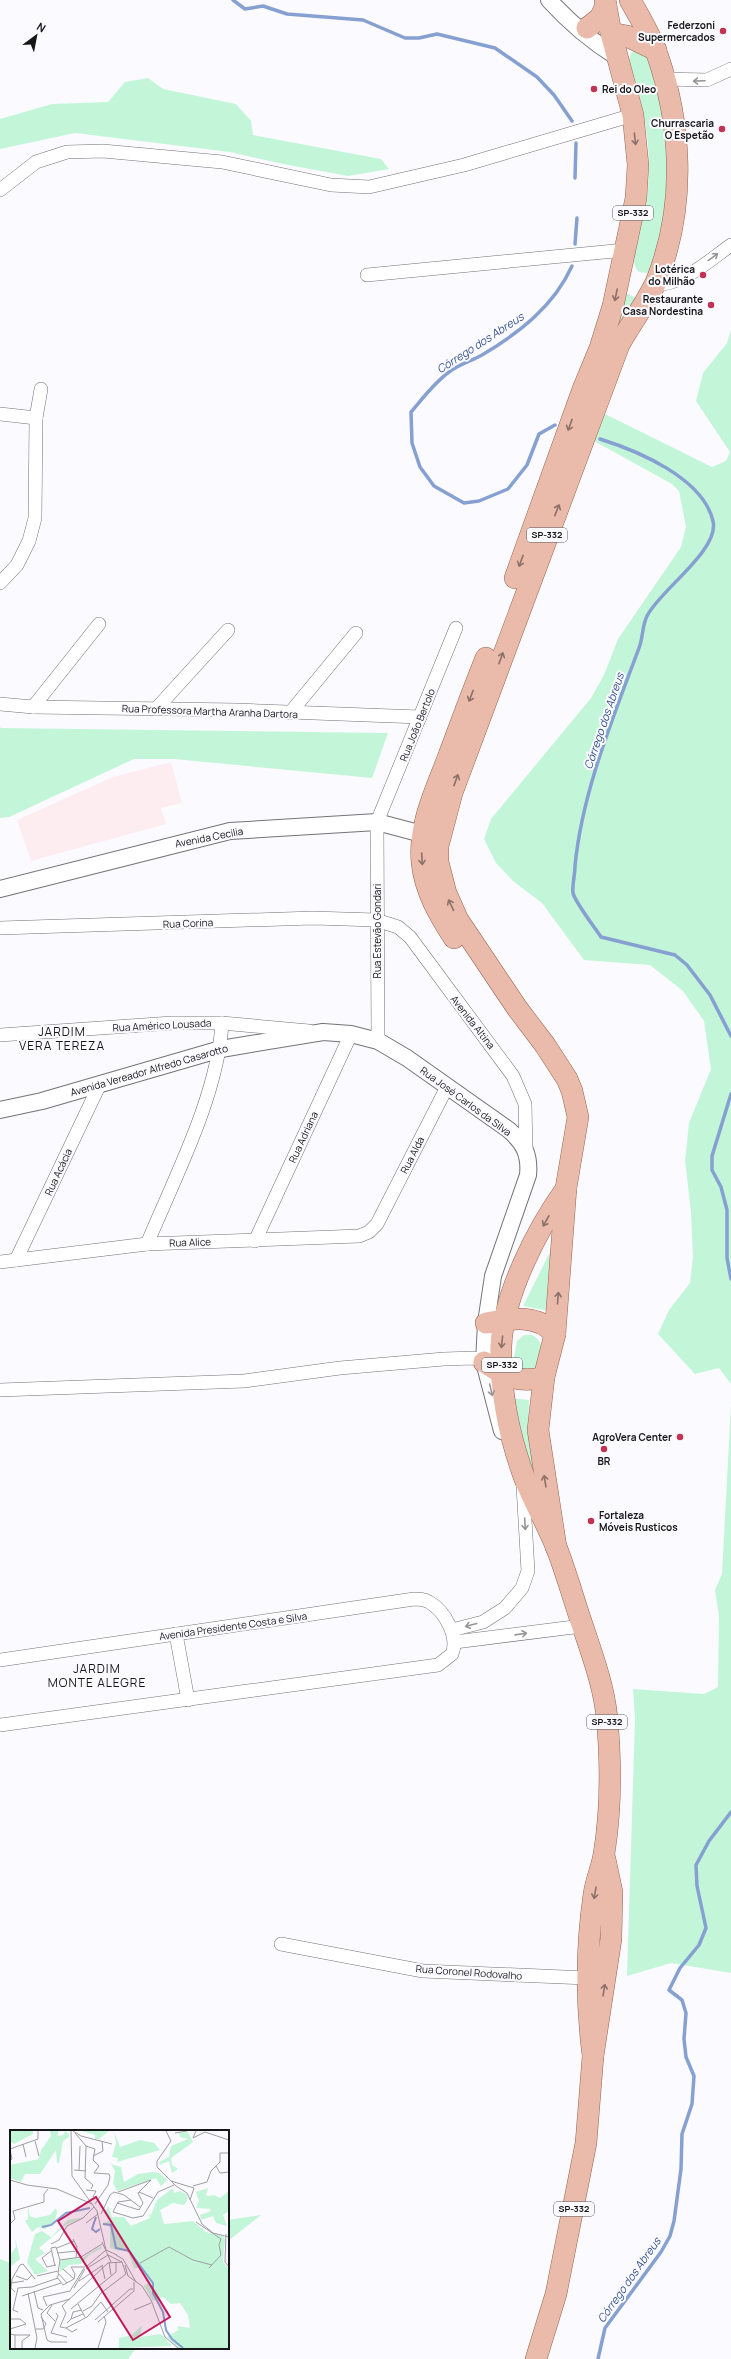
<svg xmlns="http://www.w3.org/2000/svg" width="731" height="2359" viewBox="0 0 731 2359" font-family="Manrope,sans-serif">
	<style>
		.education { fill: #fdedf0 }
		.green { fill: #c3f5d9 }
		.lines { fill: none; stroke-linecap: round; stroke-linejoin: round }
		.stream { stroke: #86a0d1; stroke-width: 3.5 }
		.minor-casing { stroke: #727278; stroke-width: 14 }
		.tertiary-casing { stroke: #727278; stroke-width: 18 }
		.primary-casing { stroke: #976452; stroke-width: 22 }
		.minor { stroke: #fff; stroke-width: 13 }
		.tertiary { stroke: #fff; stroke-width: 16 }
		.primary { stroke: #eabbaa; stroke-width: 21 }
		.oneway { stroke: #969698 }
		.oneway2 { stroke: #8b7169 }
		.poi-dot { fill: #c23253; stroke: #fbfbff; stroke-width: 1.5 }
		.labels { text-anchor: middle; stroke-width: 4; stroke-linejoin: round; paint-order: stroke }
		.shield { fill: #fbfbff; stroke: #5b5b5e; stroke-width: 1 }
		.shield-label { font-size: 9px; font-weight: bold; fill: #161619 }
		.poi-label { font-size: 10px; font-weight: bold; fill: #161619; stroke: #fbfbff; text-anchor: end }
		.street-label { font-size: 10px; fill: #161619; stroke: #fbfbff }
		.water-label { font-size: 11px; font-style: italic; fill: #33518f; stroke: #fbfbff }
		.quarter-label { font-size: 12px; letter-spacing: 1px; fill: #161619; stroke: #fbfbff }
		.inset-river { fill: none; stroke: #86a0d1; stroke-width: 2 }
		.inset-road { fill: none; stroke: #9f9fa3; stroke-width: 1 }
		.view { fill: #c2185b; fill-opacity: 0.15; stroke: #c2185b; stroke-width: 2 }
		.inset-edge { fill: none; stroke: #161619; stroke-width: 2 }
	</style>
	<rect width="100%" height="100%" fill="#fbfbff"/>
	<!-- education -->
	<polygon class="education" points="171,762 182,803 161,808 166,824 31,861 17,820 113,777"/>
	<!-- green -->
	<g class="green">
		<path d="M637 49 647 54C665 99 672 165 666 213 665 231 658 249 653 267L647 273 639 272C623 255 643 227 646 206 654 153 645 110 629 60L631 53Z"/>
		<polygon points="148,78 163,89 236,104 251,121 253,135 381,159 389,169 348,176 283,164 230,152 75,133 0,149 0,119 52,104 108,102 125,82"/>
		<polygon points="624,292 636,298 606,349"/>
		<polygon points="731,330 731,1384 719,1368 695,1374 658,1334 669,1310 690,1283 693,1257 691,1212 685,1161 689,1123 711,1069 704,1021 683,991 650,965 584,960 542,903 513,881 496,863 484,839 491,819 591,698 604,675 618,639 681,547 686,527 679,491 672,484 594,441 603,413 712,467 726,461 730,452 696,401 703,373 727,343"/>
		<polygon points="0,727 1,728 388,733 372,778 174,759 134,759 9,817 0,818"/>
		<polygon points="554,1244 550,1311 523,1306"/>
		<path d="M524 1335H532C547 1343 544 1363 530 1371L517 1369 513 1363 517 1341Z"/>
		<polygon points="512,1398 529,1400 528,1427 541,1499 519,1430"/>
		<polygon points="731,1404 731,1973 671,1963 627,1976 635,1719 633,1689 704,1694 718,1687 719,1616 715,1590 722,1574"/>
		<polygon points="261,2215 228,2241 228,2220"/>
		<polygon points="0,2259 11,2263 11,2348 136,2348 128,2359 0,2359"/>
	</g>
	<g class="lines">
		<!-- stream -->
		<g class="stream">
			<polyline points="233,0 245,9 263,6 287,14 363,20 405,38 419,38 437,34 495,48 537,77 554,95 572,121"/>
			<polyline points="575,178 576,143"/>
			<polyline points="575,244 577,218"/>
			<path d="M555 425 539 434 527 465 508 489 479 501 464 503 434 486 420 467 412 443 411 412C423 398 434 383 449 372 458 365 471 361 482 355 519 333 554 306 572 266"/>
			<path d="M600 439C638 451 703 478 713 521 720 550 659 591 647 616 642 626 643 638 639 648 613 718 582 792 575 866 575 874 572 886 573 893 575 902 595 928 601 937L675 955 687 965 710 995 731 1036"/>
			<polyline points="731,1094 712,1156 712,1170 721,1187 727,1210 727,1258 731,1279"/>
			<polyline points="598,2359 605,2328 661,2252 670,2236 674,2221 681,2169 682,2134 692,2104 694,2076 686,2057 684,2039 686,2013 682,2000 669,1990 680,1968 699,1945 706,1928 697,1886 696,1865 709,1841 731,1812"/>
		</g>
		<defs>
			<g id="minor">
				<polyline points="664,79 707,80 731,69"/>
				<polyline points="0,190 36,162 67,152 103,151 222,162 331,185 369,187 464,165 633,115"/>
				<polyline points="367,275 625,250"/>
				<path d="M654 285C685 284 707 262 731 245"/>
				<polyline points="0,414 36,418"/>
				<polyline points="0,583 17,565 29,541 35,518 36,418 41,389"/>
				<polyline points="0,704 33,707 237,710 420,717"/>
				<polyline points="33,707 99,624"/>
				<polyline points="156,709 228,630"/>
				<polyline points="290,713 356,633"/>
				<polyline points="0,928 313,918 376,920 398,927 410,937 513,1076 525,1104 526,1150"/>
				<polyline points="0,1035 172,1023 222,1023 309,1031"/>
				<polyline points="378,1041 377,822 456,628"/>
				<polyline points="255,1241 351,1034"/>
				<path d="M147 1244C175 1177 218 1095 222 1023"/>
				<polyline points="16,1260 100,1084"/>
				<polyline points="0,1262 147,1244 359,1236 369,1232 377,1224 447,1087"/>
				<polyline points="0,1390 244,1381 340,1368 444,1359 474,1358 484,1362"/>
				<polyline points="452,1630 483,1622 505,1608 522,1588 528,1571 523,1486"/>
				<polyline points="176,1634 188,1700"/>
				<polyline points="455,1642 582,1626"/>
				<path d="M0 1660 414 1599C420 1599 424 1599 429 1602 445 1611 459 1637 452 1654L438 1665 0 1725"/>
				<polyline points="281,1944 423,1971 587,1978"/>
			</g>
			<g id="tertiary">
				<path d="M549 0C570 23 591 41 617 57"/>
				<polyline points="0,889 230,831 377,822 422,834"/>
				<path d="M0 1110 42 1101 221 1049 323 1032 351 1034 378 1041 407 1058 509 1130C524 1143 530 1155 528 1175L493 1276 486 1323 484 1362 502 1431"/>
			</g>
			<g id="primary">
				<polyline points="587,28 600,18 606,5"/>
				<polyline points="611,33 627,36 656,50"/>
				<polyline points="515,578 583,389 600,348 613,306 636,198 638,165 633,115 611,33 605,0"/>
				<path d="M454 938C439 915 425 891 422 863 418 825 436 790 449 755 461 723 473 690 486 658"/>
				<path d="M566 1189C537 1229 503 1296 501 1346 500 1388 508 1431 522 1471 531 1498 547 1523 557 1549 567 1575 574 1601 583 1627 593 1657 604 1687 607 1718 611 1762 611 1811 604 1854 602 1867 596 1880 594 1894 586 1948 586 2002 593 2056"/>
				<path d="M486 1323C510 1319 537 1313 555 1334"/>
				<path d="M484 1362C504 1376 520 1384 544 1377"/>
				<path d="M556 1547 538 1430 544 1377 555 1334 566 1188 578 1117 572 1091 567 1079 545 1045 517 1008 458 920 446 893 438 862V846L452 793 619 345C630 324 651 297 658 277 686 204 682 124 656 51 650 34 639 16 630 0"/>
				<polyline points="536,2359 556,2294 586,2143 593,2056 611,1939 612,1892 605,1859"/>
			</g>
		</defs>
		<!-- minor casing -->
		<use href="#minor" class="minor-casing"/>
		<!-- tertiary casing -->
		<use href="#tertiary" class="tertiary-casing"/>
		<!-- primary casing -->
		<use href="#primary" class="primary-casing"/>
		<!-- minor -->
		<use href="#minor" class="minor"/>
		<!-- tertiary -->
		<use href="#tertiary" class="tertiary"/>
		<!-- primary -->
		<use href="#primary" class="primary"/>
	</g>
	<!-- one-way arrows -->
	<defs><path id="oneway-shaft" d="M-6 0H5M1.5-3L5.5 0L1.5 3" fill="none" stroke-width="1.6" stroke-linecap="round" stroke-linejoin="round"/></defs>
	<g class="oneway">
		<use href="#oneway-shaft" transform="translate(699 81) rotate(178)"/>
		<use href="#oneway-shaft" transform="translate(713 257) rotate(-36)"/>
		<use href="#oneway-shaft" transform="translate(491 1390) rotate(77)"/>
		<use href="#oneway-shaft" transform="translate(525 1524) rotate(87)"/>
		<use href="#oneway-shaft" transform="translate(471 1625) rotate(165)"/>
		<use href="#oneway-shaft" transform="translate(521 1634) rotate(-8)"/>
	</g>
	<g class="oneway2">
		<use href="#oneway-shaft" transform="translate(635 139) rotate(84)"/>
		<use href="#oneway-shaft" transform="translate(616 295) rotate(102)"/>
		<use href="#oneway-shaft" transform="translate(570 425) rotate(110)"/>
		<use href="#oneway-shaft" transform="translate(557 510) rotate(-69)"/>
		<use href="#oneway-shaft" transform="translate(521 561) rotate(110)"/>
		<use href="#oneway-shaft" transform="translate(501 658) rotate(-70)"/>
		<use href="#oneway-shaft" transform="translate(471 696) rotate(111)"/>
		<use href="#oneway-shaft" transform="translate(456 780) rotate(-70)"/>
		<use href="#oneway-shaft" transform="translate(422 859) rotate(87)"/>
		<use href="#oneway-shaft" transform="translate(451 905) rotate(-115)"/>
		<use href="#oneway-shaft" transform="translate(546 1221) rotate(119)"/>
		<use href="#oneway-shaft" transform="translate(558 1298) rotate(-85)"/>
		<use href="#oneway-shaft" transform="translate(502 1342) rotate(96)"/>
		<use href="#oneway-shaft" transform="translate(545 1481) rotate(-99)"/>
		<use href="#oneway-shaft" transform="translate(595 1893) rotate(100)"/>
		<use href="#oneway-shaft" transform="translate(604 1990) rotate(-81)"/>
	</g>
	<!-- markers -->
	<g class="poi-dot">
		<circle cx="723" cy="31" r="4"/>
		<circle cx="594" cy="89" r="4"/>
		<circle cx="722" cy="129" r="4"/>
		<circle cx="703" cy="275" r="4"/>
		<circle cx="711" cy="305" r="4"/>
		<circle cx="680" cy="1437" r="4"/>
		<circle cx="604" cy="1449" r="4"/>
		<circle cx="591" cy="1521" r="4"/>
	</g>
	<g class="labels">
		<!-- shield labels -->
		<g class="shield">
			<rect x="613" y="206" width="40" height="14" rx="3"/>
			<rect x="527" y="528" width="40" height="14" rx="3"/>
			<rect x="482" y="1358" width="40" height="14" rx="3"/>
			<rect x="587" y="1715" width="40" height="14" rx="3"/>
			<rect x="554" y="2202" width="40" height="14" rx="3"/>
		</g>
		<g class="shield-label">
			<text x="633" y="216">SP-332</text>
			<text x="547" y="538">SP-332</text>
			<text x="502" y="1368">SP-332</text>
			<text x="607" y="1725">SP-332</text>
			<text x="574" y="2212">SP-332</text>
		</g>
		<!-- poi labels -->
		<g class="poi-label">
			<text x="715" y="29">Federzoni<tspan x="715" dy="12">Supermercados</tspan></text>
			<text x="602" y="93" text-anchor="start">Rei do Oleo</text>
			<text x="714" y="127">Churrascaria<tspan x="714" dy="12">O Espetão</tspan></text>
			<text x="695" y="273">Lotérica<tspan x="695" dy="12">do Milhão</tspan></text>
			<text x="703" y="303">Restaurante<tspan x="703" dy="12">Casa Nordestina</tspan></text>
			<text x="672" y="1441">AgroVera Center</text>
			<text x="604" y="1465" text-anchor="middle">BR</text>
			<text x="599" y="1519" text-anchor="start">Fortaleza<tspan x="599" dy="12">Móveis Rusticos</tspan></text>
		</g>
		<!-- street labels -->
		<g class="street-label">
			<text transform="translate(210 711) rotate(2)" y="4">Rua Professora Martha Aranha Dartora</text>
			<text transform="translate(417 725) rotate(-68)" y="4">Rua João Bertolo</text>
			<text transform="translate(209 837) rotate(-11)" y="4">Avenida Cecilia</text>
			<text transform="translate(188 923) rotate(-2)" y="4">Rua Corina</text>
			<text transform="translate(377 931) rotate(-90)" y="4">Rua Estevão Gondari</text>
			<text transform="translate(473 1022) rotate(52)" y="4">Avenida Altina</text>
			<text transform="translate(162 1025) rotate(-3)" y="4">Rua Américo Lousada</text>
			<text transform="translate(149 1070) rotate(-16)" y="4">Avenida Vereador Alfredo Casarotto</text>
			<text transform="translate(466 1101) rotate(36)" y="4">Rua José Carlos da Silva</text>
			<text transform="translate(303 1137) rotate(-65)" y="4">Rua Adriana</text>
			<text transform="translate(412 1155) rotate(-63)" y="4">Rua Alda</text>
			<text transform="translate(58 1172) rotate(-65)" y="4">Rua Acácia</text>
			<text transform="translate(190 1242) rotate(-2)" y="4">Rua Alice</text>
			<text transform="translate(233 1626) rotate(-8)" y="4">Avenida Presidente Costa e Silva</text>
			<text transform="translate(469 1972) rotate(4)" y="4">Rua Coronel Rodovalho</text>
		</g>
		<!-- water labels -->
		<g class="water-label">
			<text transform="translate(480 343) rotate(-33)" y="4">Córrego dos Abreus</text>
			<text transform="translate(604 721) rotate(-71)" y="4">Córrego dos Abreus</text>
			<text transform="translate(629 2280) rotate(-55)" y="4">Córrego dos Abreus</text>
		</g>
		<!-- quarter labels -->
		<g class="quarter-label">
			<text x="62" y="1036">JARDIM<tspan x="62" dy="14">VERA TEREZA</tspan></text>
			<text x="97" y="1673">JARDIM<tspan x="97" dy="14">MONTE ALEGRE</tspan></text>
		</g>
	</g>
	<!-- overview -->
	<g transform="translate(10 2130)">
		<rect width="219" height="219" fill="#fbfbff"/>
		<path d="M0 1H23V4L4 14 0 11ZM40 1H48V6L53 5 55 1 59 4V7L53 11 49 33H47L46 20 30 44H15L11 52 0 48V35L29 29 31 20 41 6ZM72 1H99L89 9H85V5ZM104 1 110 17 130 10 144 13 150 20 107 32 108 28 102 27 106 13ZM178 2 183 12 161 28 162 35 168 39 162 43 159 31 150 35 149 32 159 27 161 16 178 9 170 7 169 3ZM101 34 111 37 114 52 128 44 142 42 149 43 157 50 151 56 146 48 107 61 103 53 105 41ZM163 58 164 63 170 61 176 64 178 69 174 75 163 73 150 80 154 94 183 91 196 102 213 106 215 109 213 132 219 139V218H168L157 207 168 200V196L180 198 178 185 170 173 161 174 153 167 143 171 134 156 138 153 130 138H124L118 122 115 119 109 121 100 118V97L92 93 100 91 95 83 98 76 102 87H114L121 96 140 88 139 85H141L147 70ZM198 58 196 65 198 66 204 65 210 68 219 61V81L213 85 217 96 206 93 203 86 191 90 190 85 201 81 200 79 186 78 189 71 186 62ZM18 77 20 86 25 88 40 85 46 78 47 82 45 90 35 99 28 97 22 102 15 91 18 89ZM74 87 56 95 29 118 35 123 25 129 38 141 25 145 17 132 25 104 32 101 41 107 58 90ZM5 108 10 129 0 137V125L6 117ZM91 116 92 118 79 125 71 134 59 135 50 142V132L54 129 72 128ZM132 195 130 207 151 204 162 216 109 218V208L122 205Z" fill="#c3f5d9"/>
		<path class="inset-river" d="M86 87 82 99 86 102 90 99M93 94 101 95 106 118 119 121 143 153V163L153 182 156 200 162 209 173 218M32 97 41 95 56 83 80 78"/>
		<path class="inset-road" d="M61 1 62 46 87 81 96 120 107 125M63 1 71 6 102 14M156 1 161 11 147 31V37L166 56 177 63 192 94 203 103 219 107M186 1 183 8 195 2 219 10M65 3 76 16M165 3 177 1M25 11 29 26M13 14 16 27M76 16 85 19 83 30 89 36 84 43 99 44 100 47 98 55 85 74M76 16 75 48 83 55 81 59M0 19 28 9V1M83 26 93 21 92 11M0 31 2 29 0 19M206 36 210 43 219 42M64 40 76 41M69 41 70 16M0 50 17 55 47 59 82 74M161 51 184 58 180 70M183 56 197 52 201 41 210 32V23H219M76 60 86 61 83 67M104 62 114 65 130 77M108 62 141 50M129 62 143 68M121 70 108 72 103 82 123 88 133 86 148 62 164 55M107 73 129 80 133 73 128 63 141 50M91 84 100 65 104 62M186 92 211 109 209 115 211 125 199 138M76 93 88 84M0 94 5 89 3 81 34 72V64L38 59M216 104 215 132 219 137M63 109 67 117 66 127M92 112 101 132M41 114 49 110 57 96 73 88 84 77M47 118 64 111M41 121 32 128 37 137 46 135M48 123 67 121M106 125 113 129 126 152M99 132 101 145M98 133 52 176 56 183 50 197 56 198 77 187 91 172 98 182M98 133 112 132 116 144M130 133 159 117 183 130 202 135M115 135 118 146 132 156 141 170 155 207 168 218M45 136 41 118 46 117 50 130M92 136 95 149M76 137 96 120M53 139 64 149M76 139 98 125 112 132M49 144 47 147 53 155 64 149M6 146 17 150 22 145M27 146 48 141M64 149 65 144 61 137H75M69 151 93 135M1 153 14 151M57 153 48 143 50 130 71 127 92 114M64 158 75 139M24 161 28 178 33 180M5 162 1 158 2 149 10 135 13 134 25 149M18 163 27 208 25 218M12 166 51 153M68 174 75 187M42 175 37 183 45 191M37 176 33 167 60 161 74 138M61 179 106 142V132M124 180 141 173M73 181 82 176 91 163 116 144M8 182 3 180 8 158 22 157 48 148M46 183 48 186 41 203 57 207M0 189H10L16 194 0 199M61 189 73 184M85 190 120 159H123M88 192 124 161V152M57 193 61 189 63 182 72 180M56 198 62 202 67 199M26 199H33L36 194 31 187M0 204 5 205V218M5 205H20L12 211V218M57 212H41L37 210 31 184 40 175 60 169M88 218 96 192 94 186"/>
		<path class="view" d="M86 67 160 187 123 210 48 91Z"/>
		<rect width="219" height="219" class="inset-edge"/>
	</g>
	<!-- north arrow -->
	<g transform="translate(36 36) rotate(32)" stroke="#fbfbff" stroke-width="3" paint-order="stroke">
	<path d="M0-3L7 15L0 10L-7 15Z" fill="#161619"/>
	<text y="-6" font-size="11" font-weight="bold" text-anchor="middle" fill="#161619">N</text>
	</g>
</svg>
